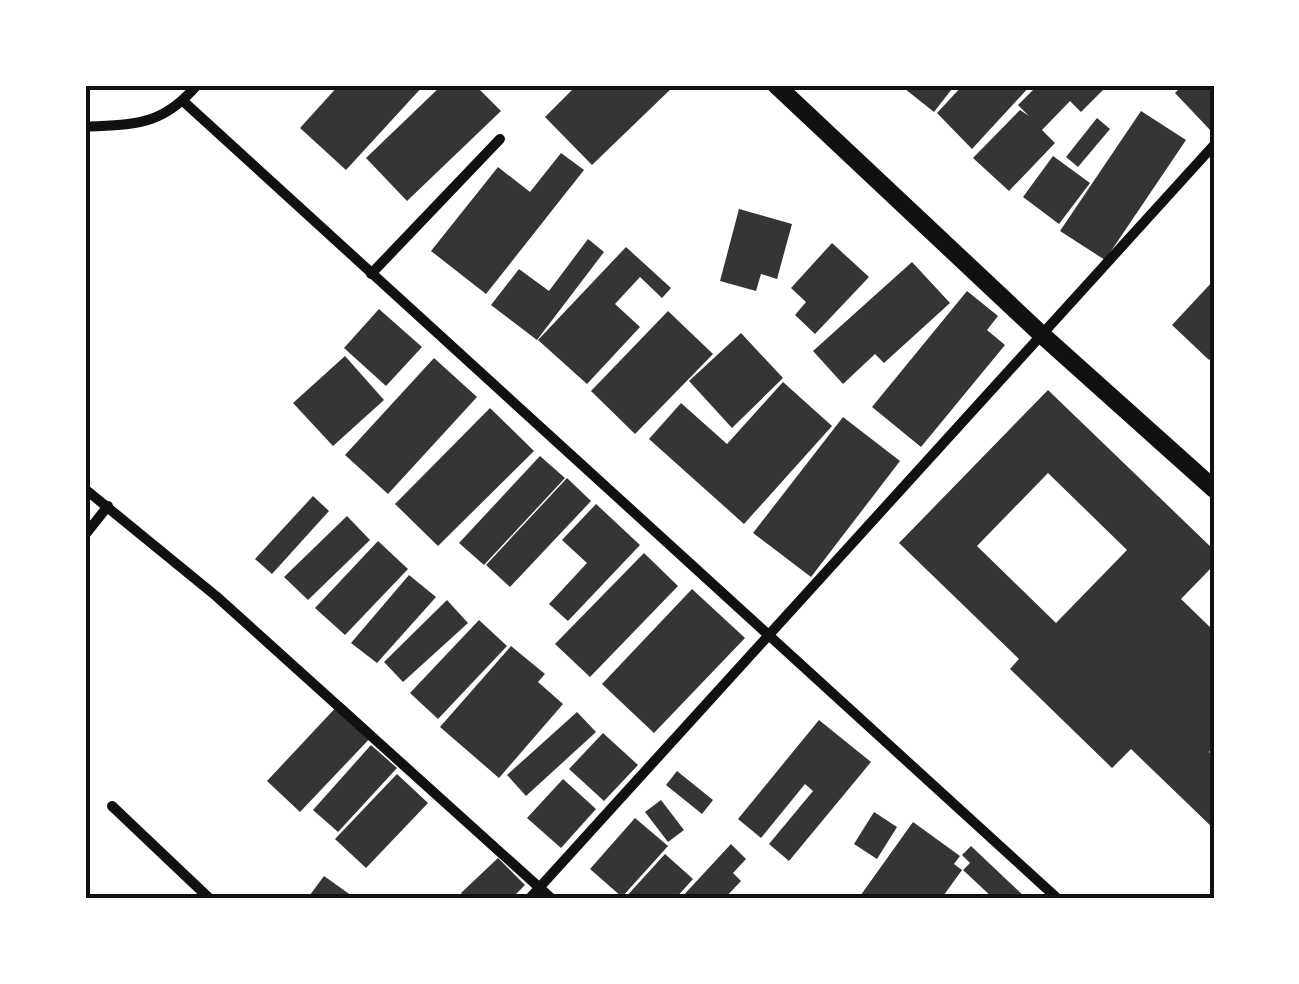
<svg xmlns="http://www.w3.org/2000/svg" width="1299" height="984" viewBox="0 0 1299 984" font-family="'Asap Condensed',sans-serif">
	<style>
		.building { fill: #353535; fill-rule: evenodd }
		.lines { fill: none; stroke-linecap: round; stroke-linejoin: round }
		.minor { stroke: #111; stroke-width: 10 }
		.tertiary { stroke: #111; stroke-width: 18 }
		.neatline { fill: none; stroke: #111; stroke-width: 4 }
	</style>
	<rect width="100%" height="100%" fill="#fff"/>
	<!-- building -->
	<g class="building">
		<polygon points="339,85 424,85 346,170 300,128"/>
		<polygon points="442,85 475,85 501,111 407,201 366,158"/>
		<polygon points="577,85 675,85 592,165 545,117"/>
		<polygon points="900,85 955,85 934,112"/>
		<polygon points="963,85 1031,85 972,149 937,113"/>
		<polygon points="1038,85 1108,85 1081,112 1070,101 1042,130 1055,143 1009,191 973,158 1020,110 1029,116 1018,105"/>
		<polygon points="1183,85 1214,85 1214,128 1211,131 1175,93"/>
		<polygon points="1141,111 1186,140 1105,260 1060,231"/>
		<polygon points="1097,118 1110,129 1078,167 1066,157"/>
		<polygon points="561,153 584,170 486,294 431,251 498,167 530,192"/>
		<polygon points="1053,156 1090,183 1059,224 1023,197"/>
		<polygon points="739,209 792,224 777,279 761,274 756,291 720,281"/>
		<polygon points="588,239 604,252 537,340 491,305 519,269 549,291"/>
		<polygon points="832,243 869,277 815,334 795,315 806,302 791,288"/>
		<polygon points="626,247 671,288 662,298 640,277 615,304 640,327 587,384 538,340"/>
		<polygon points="912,262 950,303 884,363 875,354 843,384 813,351"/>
		<polygon points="1214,280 1214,355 1209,360 1172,325"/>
		<polygon points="967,291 998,316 987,330 1005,345 921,447 872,407"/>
		<polygon points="379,309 422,347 386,386 344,348"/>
		<polygon points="668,311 713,354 635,434 591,391"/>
		<polygon points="741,333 783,378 732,428 689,381"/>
		<polygon points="345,356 384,400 333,446 293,403"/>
		<polygon points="434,358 477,397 388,494 345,455"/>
		<polygon points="783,382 832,426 744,524 649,439 681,403 727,444"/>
		<path d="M1048 390 1214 550V565L1181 599 1214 631V746L1209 752 1214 757V829L1131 749 1112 768 1010 669 1019 659 899 543ZM1048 473 1127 550 1056 623 977 546Z"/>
		<polygon points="490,408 534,451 438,546 395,504"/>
		<polygon points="843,417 900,461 811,577 753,533"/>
		<polygon points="540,456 565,478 484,565 459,543"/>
		<polygon points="567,478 591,501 510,587 486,565"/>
		<polygon points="313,496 329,511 272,574 255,559"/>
		<polygon points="596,504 640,545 568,621 549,604 587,563 562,540"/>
		<polygon points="347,516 370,540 308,600 284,577"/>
		<polygon points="378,541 408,569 345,635 315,608"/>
		<polygon points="644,553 678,586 590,677 555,644"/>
		<polygon points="409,575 436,597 377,663 351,643"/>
		<polygon points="692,589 745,638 654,733 602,684"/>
		<polygon points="447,600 468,623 403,682 384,662"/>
		<polygon points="479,620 507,646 438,719 410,693"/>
		<polygon points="511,646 545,674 538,682 563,704 499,778 440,727"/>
		<polygon points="341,702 375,733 300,812 267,781"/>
		<polygon points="577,712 596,732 526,796 507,775"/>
		<polygon points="819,720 871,762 789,861 769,844 813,791 805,784 761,838 738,819"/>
		<polygon points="603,733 638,765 604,801 569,769"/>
		<polygon points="371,745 397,768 338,832 313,810"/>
		<polygon points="677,771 713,800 702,814 666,785"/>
		<polygon points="397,774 428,803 366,868 335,839"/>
		<polygon points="563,779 596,809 561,848 527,818"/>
		<polygon points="661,800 684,830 668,842 645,812"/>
		<polygon points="874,812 897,827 877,859 854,844"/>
		<polygon points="635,818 668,846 622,897 590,869"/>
		<polygon points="913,822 960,856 954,864 962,870 941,899 858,899"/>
		<polygon points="731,844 746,859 733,873 741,881 724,899 680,899"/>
		<polygon points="971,846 1027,899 994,899 963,870 970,863 962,855"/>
		<polygon points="665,854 693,879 675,899 624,899"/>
		<polygon points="498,858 525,885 511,899 467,899 461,893"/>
		<polygon points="324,876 352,896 350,899 307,899"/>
	</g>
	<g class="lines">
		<!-- minor -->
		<g class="minor">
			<polyline points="183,101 1058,899"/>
			<path d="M85 127C136 124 162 126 197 85"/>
			<polyline points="371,274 500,139"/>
			<polyline points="85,489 216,596 552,899"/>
			<polyline points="85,535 108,506"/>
			<polyline points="112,806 210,899"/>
			<polyline points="529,899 1214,145"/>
		</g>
		<!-- tertiary -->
		<polyline class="tertiary" points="776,85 1041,334 1214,489"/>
	</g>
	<!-- border -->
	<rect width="1299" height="984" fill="none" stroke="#ffffff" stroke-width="175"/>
	<rect x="88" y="88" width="1124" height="808" class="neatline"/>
</svg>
